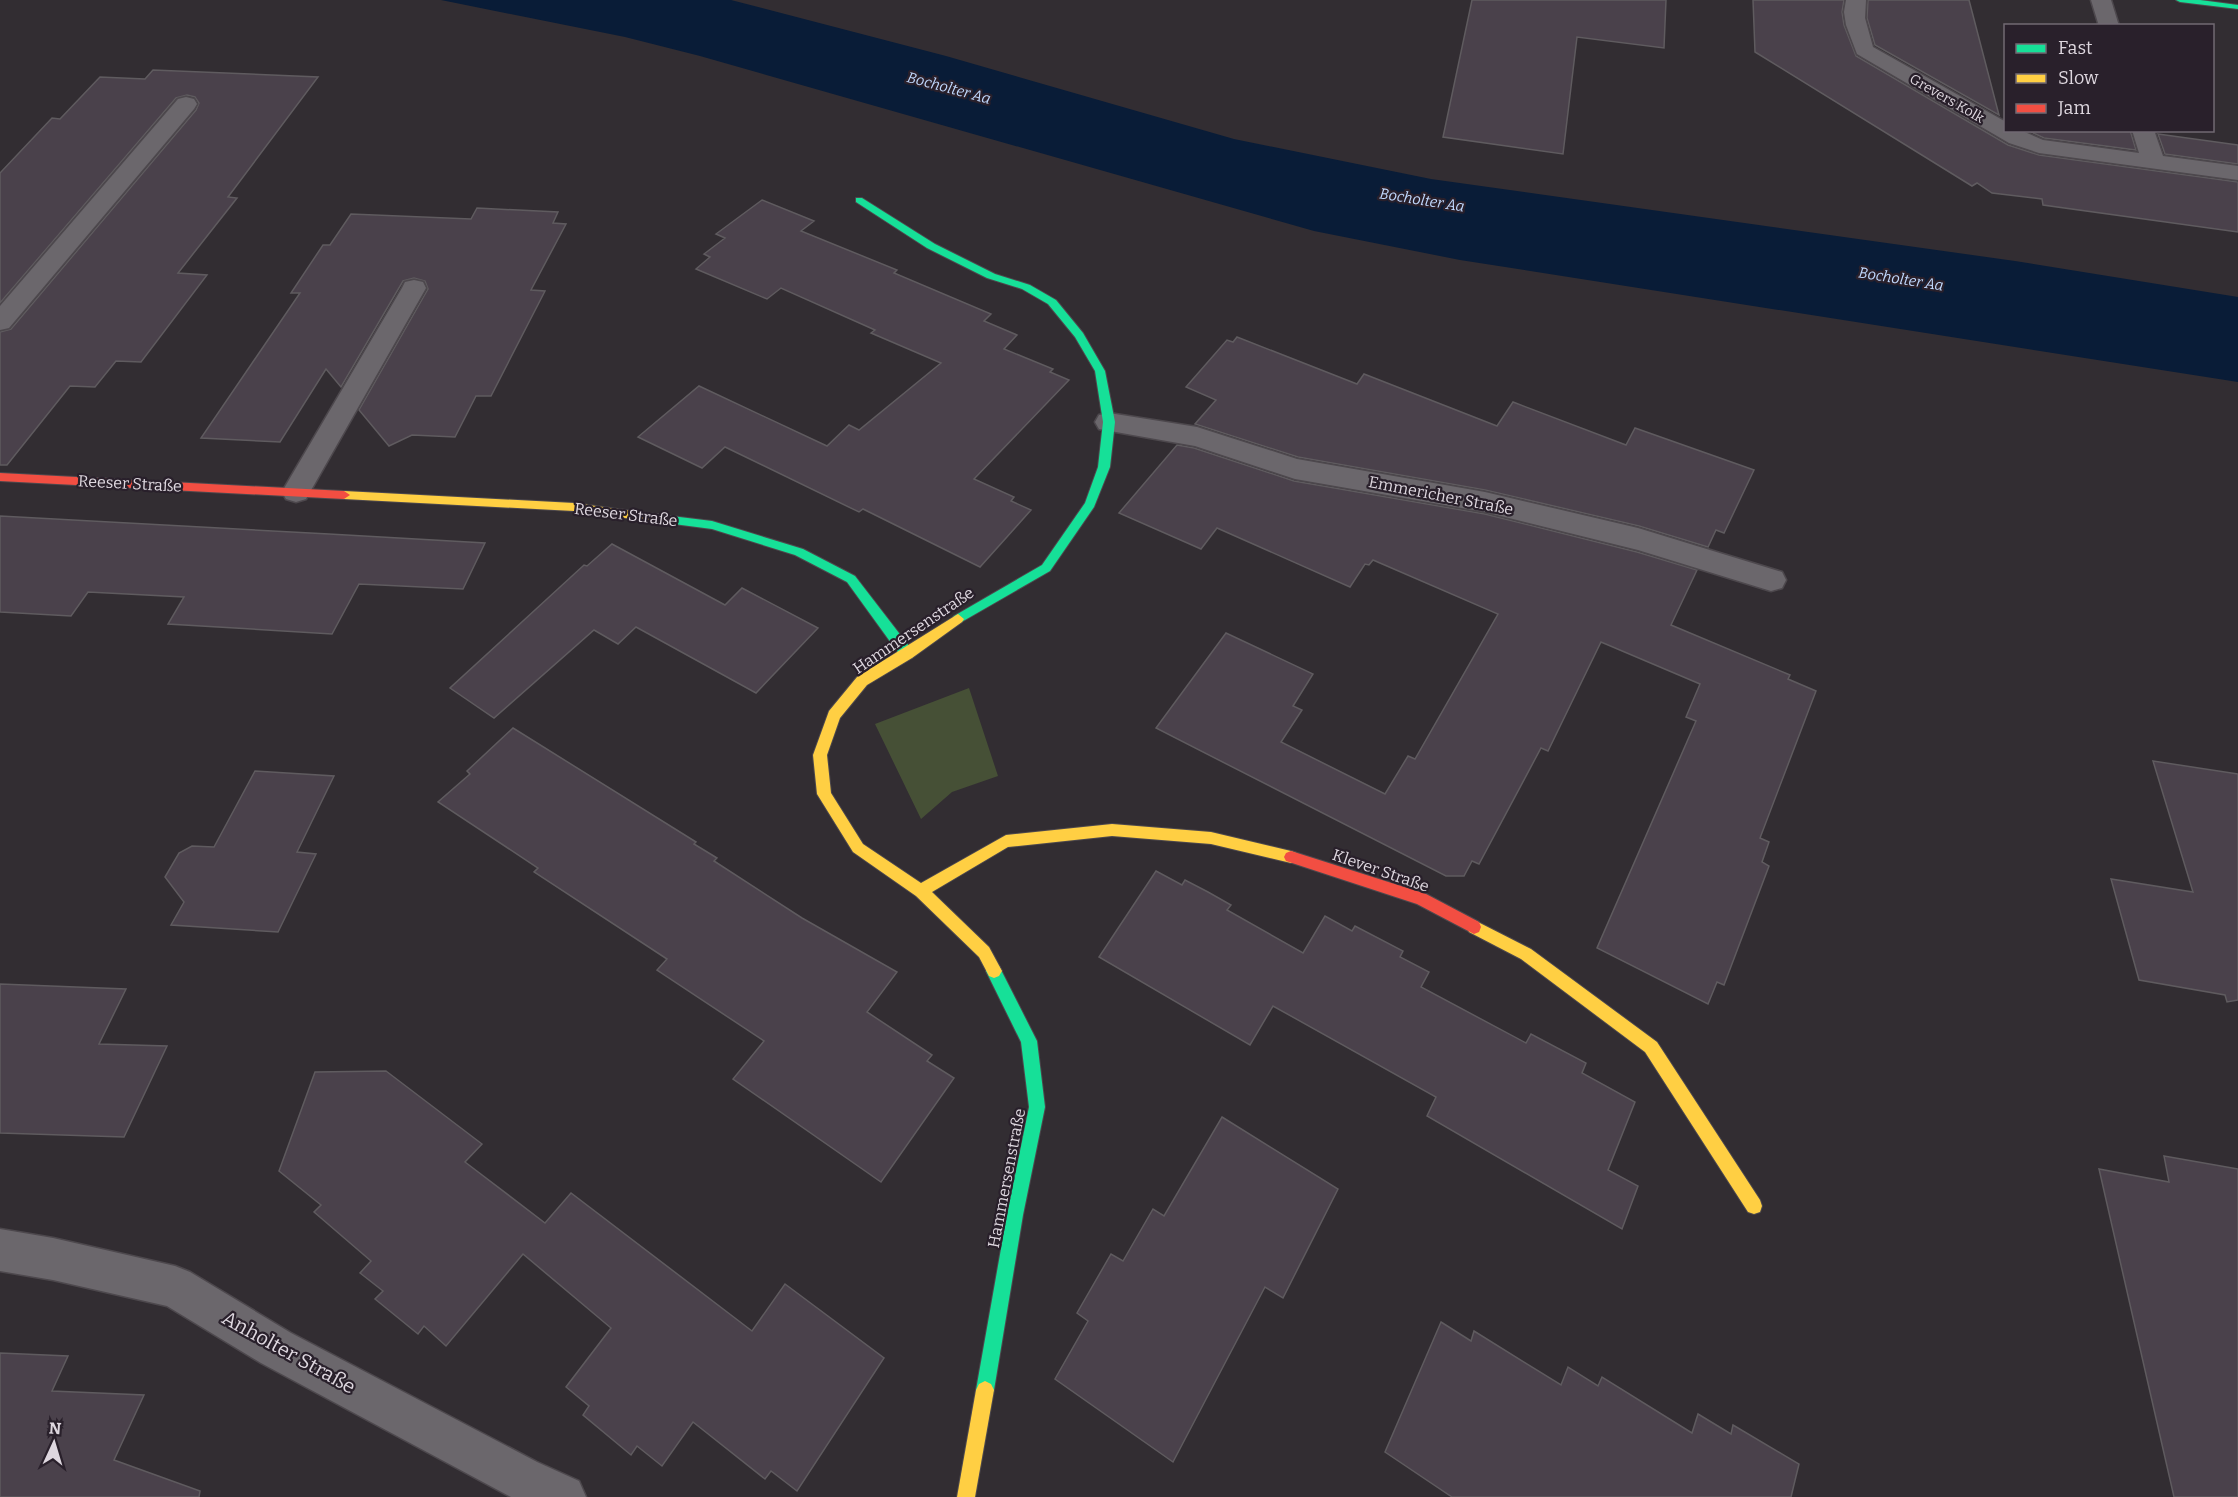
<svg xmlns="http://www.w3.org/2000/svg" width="2238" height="1497" viewBox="0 0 2238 1497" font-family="Bitter,serif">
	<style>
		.green { fill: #465036 }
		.water { fill: #091c37 }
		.building { fill: #4a414b; stroke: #5f5b5f; stroke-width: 1.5 }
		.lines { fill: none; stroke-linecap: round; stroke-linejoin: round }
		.street-casing { stroke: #4d484d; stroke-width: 3 }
		.fast-casing { stroke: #4d484d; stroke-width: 2 }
		.slow-casing { stroke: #4d484d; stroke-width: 2 }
		.jam-casing { stroke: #4d484d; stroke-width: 2 }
		.street { fill: #6b676c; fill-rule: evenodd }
		.fast { fill: #16e098; fill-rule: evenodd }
		.slow { fill: #ffcf43; fill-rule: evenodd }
		.jam { fill: #f24e42; fill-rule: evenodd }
		.labels { text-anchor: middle; stroke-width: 4.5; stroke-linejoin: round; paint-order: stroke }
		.far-street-label { font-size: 14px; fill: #ded7df; stroke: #29202b }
		.far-water-label { font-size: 15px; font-style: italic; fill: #c0d8fd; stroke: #29202b }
		.street-label { font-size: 16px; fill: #ded7df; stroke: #29202b }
		.near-street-label { font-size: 20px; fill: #ded7df; stroke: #29202b }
	</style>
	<rect width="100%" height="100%" fill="#322d32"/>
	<!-- green -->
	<polygon class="green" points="969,688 998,776 952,792 921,819 875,724"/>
	<!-- water -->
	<polygon class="water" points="441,0 731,0 946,56 1234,139 1431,179 2015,261 2238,297 2238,382 1460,260 1314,231 700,56 625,37"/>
	<!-- building -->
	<g class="building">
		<polygon points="1472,0 1666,0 1664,48 1577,37 1563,154 1443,137"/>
		<polygon points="1753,0 1844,0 1842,12 1844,25 1856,56 2008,145 2039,155 2238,182 2238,232 2043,205 2042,199 1992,193 1977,183 1972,186 1755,52"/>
		<polygon points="1868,0 1969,0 1999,115 1875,45 1867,18"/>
		<polygon points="153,70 318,77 228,197 237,198 178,273 207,275 141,362 116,361 95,387 70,386 7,465 0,465 0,332 11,329 196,110 199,103 195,97 187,95 176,98 0,303 0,173 52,118 60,119 100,77 145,79"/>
		<polygon points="2027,130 2130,130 2136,150 2044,138"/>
		<polygon points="2158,134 2238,145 2238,164 2165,154"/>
		<polygon points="762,200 814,221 801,231 897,270 894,273 991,314 984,321 1017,335 1004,349 1053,369 1050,372 1069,380 974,479 1014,497 1011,501 1031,510 980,567 863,509 859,512 725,447 702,468 638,437 699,386 827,446 849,425 859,430 941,363 871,333 875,330 781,288 767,299 696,269 710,257 704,254 725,238 716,234"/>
		<polygon points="477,208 558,212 553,223 566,224 531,290 545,291 491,396 476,396 455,437 412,435 389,446 359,410 428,289 425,281 414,278 403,281 341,387 326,369 280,442 201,438 300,293 291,293 323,245 330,245 351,214 471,219"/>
		<polygon points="1237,337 1357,384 1364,374 1497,426 1513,402 1626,445 1635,428 1754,470 1724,533 1716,530 1708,547 1639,526 1485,490 1298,457 1195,424 1216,400 1186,387 1227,340 1233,342"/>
		<polygon points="1177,445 1194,448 1294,481 1485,514 1637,552 1697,570 1671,625 1790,675 1788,679 1816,691 1760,838 1769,842 1762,862 1769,866 1724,985 1717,982 1708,1004 1597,948 1696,721 1686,717 1700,684 1601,642 1548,751 1541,748 1479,864 1472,861 1464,876 1446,876 1156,728 1226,633 1313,674 1293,706 1302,710 1281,742 1385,794 1408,756 1415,759 1498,614 1373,560 1369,565 1365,564 1350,587 1217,528 1201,549 1119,513"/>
		<polygon points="0,516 329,534 485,543 463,589 359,584 332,634 168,624 184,597 88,592 71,616 0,612"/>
		<polygon points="612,544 725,605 742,588 818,628 756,693 636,627 618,644 594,630 494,718 450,688 584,565 587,566"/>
		<polygon points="513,728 696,842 694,844 717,858 714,861 802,918 897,972 867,1012 932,1055 927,1061 954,1078 881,1182 733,1079 764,1041 657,970 667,959 534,872 538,868 438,802 470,774 467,771"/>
		<polygon points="2153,761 2238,774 2238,1000 2227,1002 2225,995 2139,980 2111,879 2193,892"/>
		<polygon points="255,771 334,776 297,852 316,854 278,932 171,925 184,902 165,877 179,853 192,846 214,847"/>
		<polygon points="1156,871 1182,885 1185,880 1208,892 1231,905 1227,910 1303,953 1325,916 1352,931 1355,926 1403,951 1400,957 1429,972 1421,987 1526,1043 1531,1034 1586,1063 1582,1073 1635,1102 1608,1170 1638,1186 1622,1229 1427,1116 1436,1097 1273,1006 1250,1045 1099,957"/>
		<polygon points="0,984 126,989 99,1044 167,1046 124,1137 0,1133"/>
		<polygon points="386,1071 482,1144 465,1162 545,1223 571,1193 752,1331 785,1284 884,1358 797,1491 771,1471 765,1479 693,1422 662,1466 637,1446 631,1455 583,1415 589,1406 566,1387 611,1328 523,1254 446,1346 424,1326 418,1334 375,1299 383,1291 360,1273 371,1261 314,1212 321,1205 279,1171 315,1072"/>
		<polygon points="1222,1117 1338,1189 1283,1298 1265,1287 1173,1462 1055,1379 1088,1321 1077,1313 1111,1254 1123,1261 1153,1209 1164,1216"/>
		<polygon points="2164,1156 2238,1169 2238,1497 2174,1497 2099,1169 2169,1182"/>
		<polygon points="1441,1322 1471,1341 1474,1331 1561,1385 1568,1367 1598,1386 1602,1377 1692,1433 1698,1414 1731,1434 1733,1425 1799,1464 1791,1497 1452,1497 1385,1452"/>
		<polygon points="0,1353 68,1356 52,1391 144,1395 114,1460 200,1491 199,1497 0,1497"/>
	</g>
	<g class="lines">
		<defs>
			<g id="street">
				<polygon points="1846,0 1866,0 1865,18 1873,47 2006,122 2006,130 2020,130 2043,140 2139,153 2132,130 2154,130 2163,156 2238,166 2238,180 2039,153 2009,143 1857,54 1846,25 1844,12"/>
				<polygon points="2091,0 2111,0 2119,26 2099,26"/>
				<polygon points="186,97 194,99 197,104 194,109 9,328 0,330 0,306 178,99"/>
				<polygon points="414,280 423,282 426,288 306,499 296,502 286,499 282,492 286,485 402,288 405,282"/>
				<polygon points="1109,413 1197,427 1297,459 1485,492 1638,528 1782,572 1786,580 1782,588 1771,591 1638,550 1485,512 1295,479 1195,446 1099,429 1095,422 1099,415"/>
				<polygon points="0,1229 53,1238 175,1266 190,1272 291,1333 537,1462 579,1481 586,1497 511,1497 261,1363 167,1306 53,1280 0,1271"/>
			</g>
			<g id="fast">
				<polygon points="2176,0 2200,0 2238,5 2238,9 2180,2"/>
				<polygon points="856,198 862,198 935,244 995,274 1030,285 1056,300 1083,333 1105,371 1115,422 1110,467 1094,507 1050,571 958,624 952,619 954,616 1042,565 1085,503 1098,467 1103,422 1095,371 1075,337 1048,304 1022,289 987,278 927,248 856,202"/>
				<polygon points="647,513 712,521 803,549 855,576 912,650 913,654 912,658 902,658 847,582 795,555 712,529 643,520 641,517"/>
				<polygon points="994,964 999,966 1037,1041 1045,1107 1023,1215 994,1390 991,1396 985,1399 979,1396 976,1390 1007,1215 1029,1107 1021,1042 986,971 989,966"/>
			</g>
			<g id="slow">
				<polygon points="344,491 574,503 647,513 653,517 647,521 574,511 344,499 338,495"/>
				<polygon points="958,614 964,619 962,622 912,658 867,685 840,718 827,755 831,793 863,844 921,883 1006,835 1112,824 1211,832 1291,851 1296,853 1298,857 1296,861 1291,863 1211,844 1112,836 1008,847 932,892 989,947 1002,971 999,976 994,978 989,976 979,957 916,896 853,852 817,794 813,755 829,711 857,677"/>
				<polygon points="1474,920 1531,949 1657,1042 1760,1200 1762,1206 1760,1212 1754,1214 1748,1212 1645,1052 1521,959 1469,932 1467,927 1469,922"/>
				<polygon points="985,1381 991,1384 994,1390 975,1497 957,1497 976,1390 979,1384"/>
			</g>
			<g id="jam">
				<polygon points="0,473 344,491 350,495 344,499 0,481"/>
				<polygon points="1291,851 1426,894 1479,922 1481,927 1479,932 1474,934 1417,904 1286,861 1284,857 1286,853"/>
			</g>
		</defs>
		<!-- street casing -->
		<use href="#street" class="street-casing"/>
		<!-- fast casing -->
		<use href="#fast" class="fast-casing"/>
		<!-- slow casing -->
		<use href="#slow" class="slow-casing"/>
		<!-- jam casing -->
		<use href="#jam" class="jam-casing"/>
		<!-- street -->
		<use href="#street" class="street"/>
		<!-- fast -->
		<use href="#fast" class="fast"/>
		<!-- slow -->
		<use href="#slow" class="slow"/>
		<!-- jam -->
		<use href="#jam" class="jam"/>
	</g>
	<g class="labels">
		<!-- far-street labels -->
		<g class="far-street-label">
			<text transform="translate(1947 98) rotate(30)" y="5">Grevers Kolk</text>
		</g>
		<!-- far-water labels -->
		<g class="far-water-label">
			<text transform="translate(949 88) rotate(15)" y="5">Bocholter Aa</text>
			<text transform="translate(1422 200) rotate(9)" y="5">Bocholter Aa</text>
			<text transform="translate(1901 279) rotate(9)" y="5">Bocholter Aa</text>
		</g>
		<!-- street labels -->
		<g class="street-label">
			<text transform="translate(130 483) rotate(3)" y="6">Reeser Straße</text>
			<text transform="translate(1441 495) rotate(11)" y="6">Emmericher Straße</text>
			<text transform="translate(626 514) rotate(7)" y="6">Reeser Straße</text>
			<text transform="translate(913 630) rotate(-34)" y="6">Hammersenstraße</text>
			<text transform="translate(1381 870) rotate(19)" y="6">Klever Straße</text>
			<text transform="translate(1006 1178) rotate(-79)" y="6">Hammersenstraße</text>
		</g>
		<!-- near-street labels -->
		<g class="near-street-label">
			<text transform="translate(289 1352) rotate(29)" y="7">Anholter Straße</text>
		</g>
	</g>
	<!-- legend -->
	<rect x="2004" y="24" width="210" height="108" fill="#29202b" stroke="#716973" stroke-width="1.5"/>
	<rect x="2016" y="44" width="30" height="9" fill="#16e098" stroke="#716973" stroke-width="1.5"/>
	<text x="2058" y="54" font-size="18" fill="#ded7df">Fast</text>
	<rect x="2016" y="74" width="30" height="9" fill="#ffcf43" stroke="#716973" stroke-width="1.5"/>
	<text x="2058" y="84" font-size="18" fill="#ded7df">Slow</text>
	<rect x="2016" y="104" width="30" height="9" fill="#f24e42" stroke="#716973" stroke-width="1.5"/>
	<text x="2058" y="114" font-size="18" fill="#ded7df">Jam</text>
	<!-- north arrow -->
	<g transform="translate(54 1443) rotate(4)" stroke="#29202b" stroke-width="4.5" paint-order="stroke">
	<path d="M0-4.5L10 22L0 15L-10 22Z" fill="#ded7df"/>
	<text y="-9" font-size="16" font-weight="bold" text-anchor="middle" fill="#ded7df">N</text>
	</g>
</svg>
